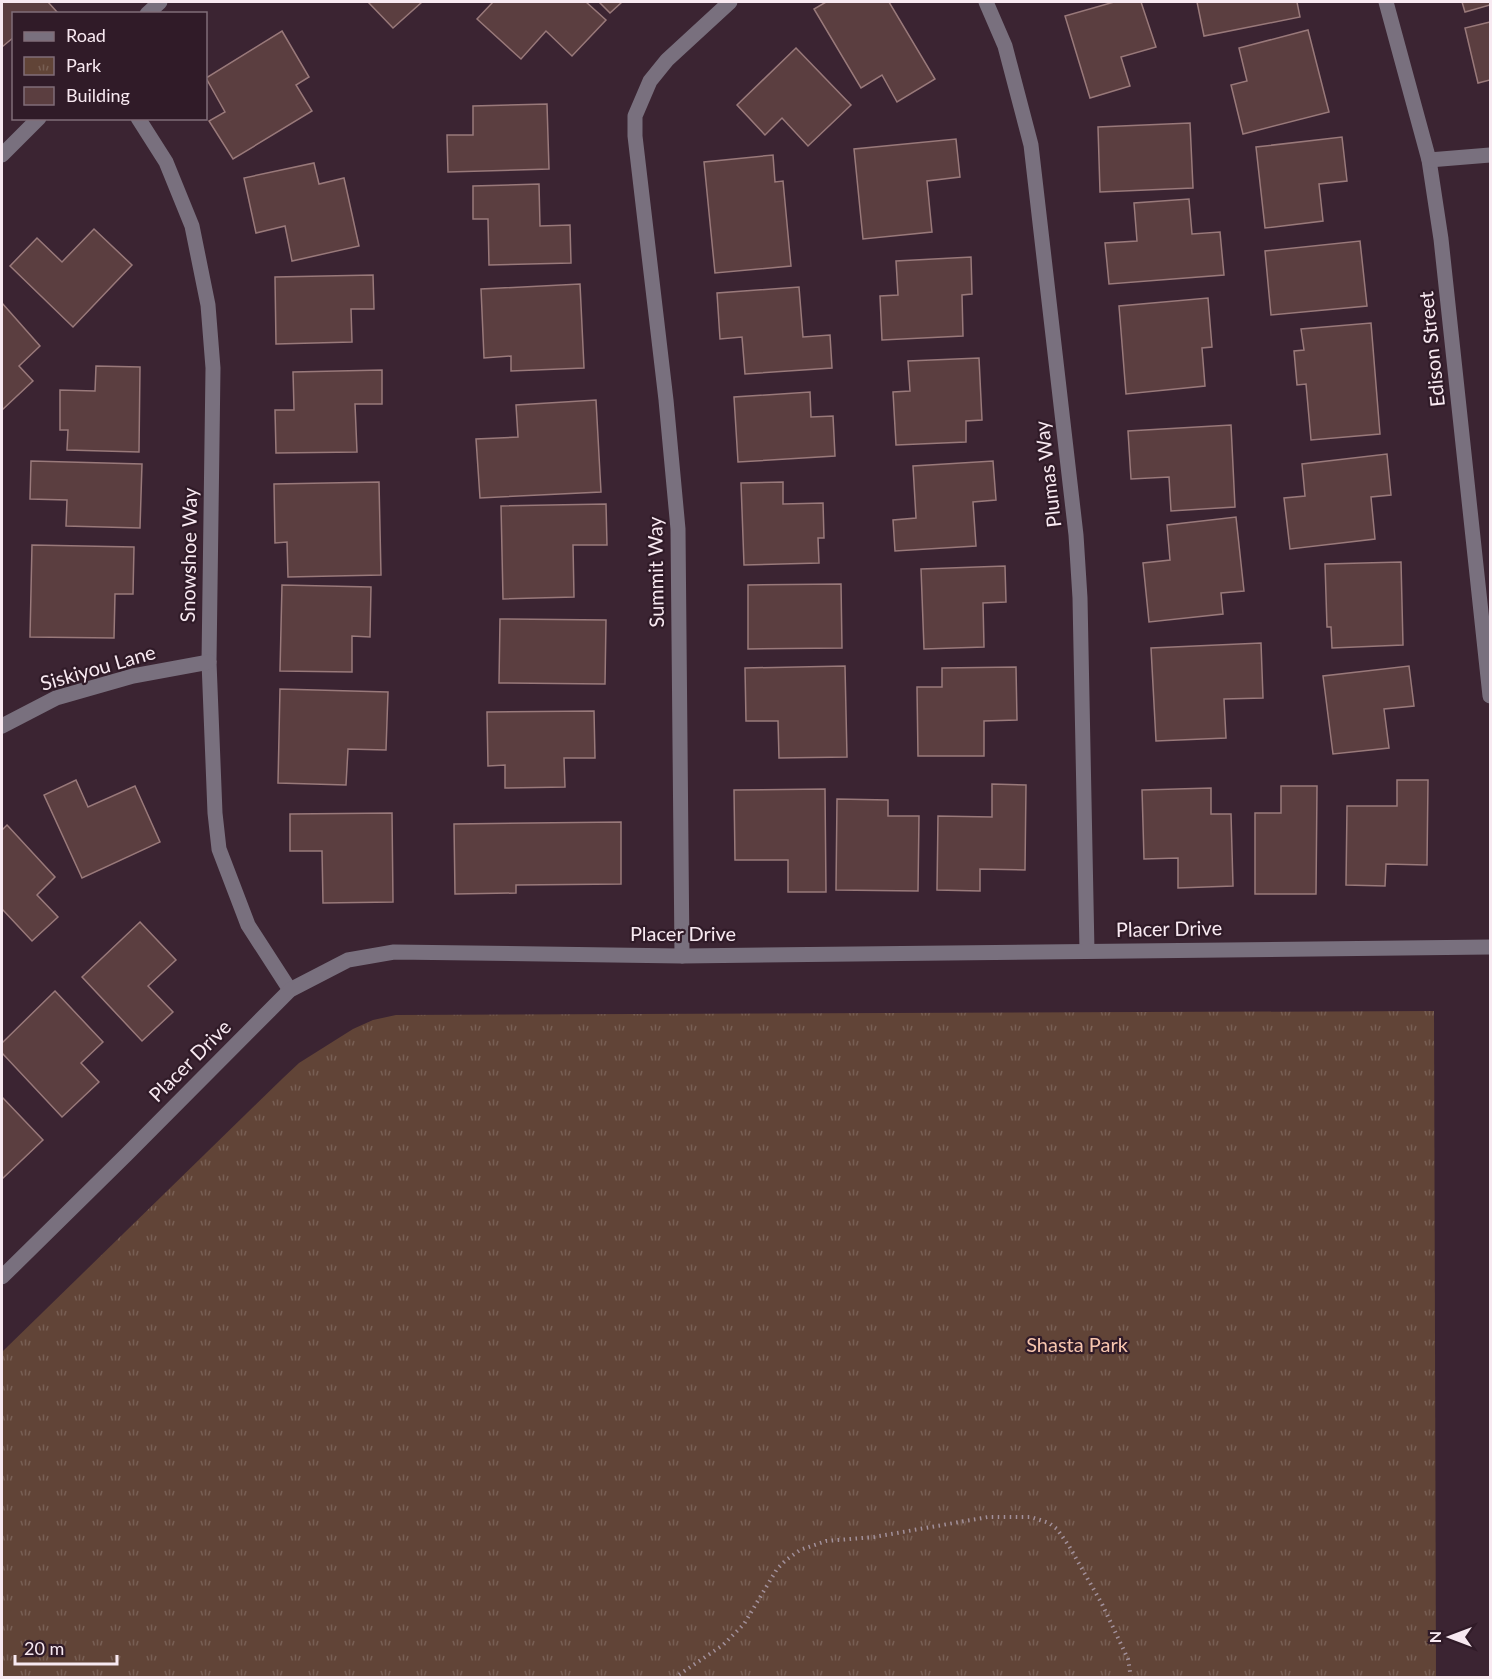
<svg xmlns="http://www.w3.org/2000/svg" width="1492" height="1679" viewBox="0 0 1492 1679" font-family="Lato,sans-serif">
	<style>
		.park { fill: url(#park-tufts) }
		.building { fill: #5b3e40; stroke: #99797a; stroke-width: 1.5 }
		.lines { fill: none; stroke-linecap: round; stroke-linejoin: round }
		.path { stroke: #a2909a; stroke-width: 4; stroke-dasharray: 1.5 4.5; stroke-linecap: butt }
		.minor { stroke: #79707e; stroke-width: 15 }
		.labels { text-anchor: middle; stroke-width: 4.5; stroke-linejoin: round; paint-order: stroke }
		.street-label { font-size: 20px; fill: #f8e9f1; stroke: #301b28 }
		.park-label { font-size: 20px; fill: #f8c6af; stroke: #301b28 }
	</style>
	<defs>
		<pattern id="park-tufts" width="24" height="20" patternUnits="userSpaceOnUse" patternTransform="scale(1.5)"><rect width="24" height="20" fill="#614437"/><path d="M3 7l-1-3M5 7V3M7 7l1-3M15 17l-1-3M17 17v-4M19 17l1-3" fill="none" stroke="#785f54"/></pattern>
	</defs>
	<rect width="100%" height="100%" fill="#3b2432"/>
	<!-- park -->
	<polygon class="park" points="1434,1011 1436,1677 2,1677 2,1352 282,1079 299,1063 353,1029 373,1020 396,1015"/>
	<!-- building -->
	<g class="building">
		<polygon points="2,2 48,2 57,12 55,14 14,14 14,37 2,47"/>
		<polygon points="368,2 422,2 393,28"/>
		<polygon points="493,2 586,2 606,20 572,56 546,31 521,59 477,19"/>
		<polygon points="599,2 622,2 610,13"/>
		<polygon points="826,2 889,2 935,79 897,102 882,75 861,88 814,9"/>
		<polygon points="1114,2 1141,2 1156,47 1121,57 1130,86 1090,98 1065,16"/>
		<polygon points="1197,2 1297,2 1300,17 1204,36"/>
		<polygon points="1462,2 1490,2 1490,5 1465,12"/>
		<polygon points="1490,22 1490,80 1478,83 1465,28"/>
		<polygon points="1308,30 1329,112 1243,134 1231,85 1247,81 1239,48"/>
		<polygon points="282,31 309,77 296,85 312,111 233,159 209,121 225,112 206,78"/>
		<polygon points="796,48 851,105 808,146 782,118 765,135 737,105"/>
		<polygon points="547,104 549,169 448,172 447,135 473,135 473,106"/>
		<polygon points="1190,123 1193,188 1100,192 1098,127"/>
		<polygon points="1342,137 1347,181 1319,184 1323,221 1265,228 1256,147"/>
		<polygon points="956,139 960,177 927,181 932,232 863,239 854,149"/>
		<polygon points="773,155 775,182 783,181 791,266 715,273 704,162"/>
		<polygon points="314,163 319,184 344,178 359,246 292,261 285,226 256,233 244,178"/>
		<polygon points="539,184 540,226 570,225 571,263 489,265 488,219 473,219 473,186"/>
		<polygon points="1189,199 1192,234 1220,232 1224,275 1109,284 1105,243 1137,241 1134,203"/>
		<polygon points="94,229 132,265 73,327 10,266 37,238 62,262"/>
		<polygon points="1360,241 1367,306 1271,315 1265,251"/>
		<polygon points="971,257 972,294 962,295 963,336 882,340 880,296 898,295 896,261"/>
		<polygon points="373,275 374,309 351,309 352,342 276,344 275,277"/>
		<polygon points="580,284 584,368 511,371 511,356 484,358 481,289"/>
		<polygon points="799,287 803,337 830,335 832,368 745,374 742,337 720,339 717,293"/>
		<polygon points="1208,298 1212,347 1202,348 1205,386 1126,394 1119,306"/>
		<polygon points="2,303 40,346 19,366 33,381 2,410"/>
		<polygon points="1371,323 1380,434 1311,440 1306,384 1297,385 1294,351 1304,350 1301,329"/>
		<polygon points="979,358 982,420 966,421 966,442 896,445 893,392 910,391 908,361"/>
		<polygon points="96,366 140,367 139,452 67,450 68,430 60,430 60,390 95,391"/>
		<polygon points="382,370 382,404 355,404 357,452 276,453 275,410 294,410 293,372"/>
		<polygon points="810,392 811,417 833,416 835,456 738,462 734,397"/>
		<polygon points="596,400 601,492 480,498 476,439 518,437 516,405"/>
		<polygon points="1231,425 1235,507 1171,511 1169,477 1131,479 1128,431"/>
		<polygon points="1387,454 1391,495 1371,497 1375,539 1290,549 1284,498 1305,496 1302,464"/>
		<polygon points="31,461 142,464 140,528 66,526 67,500 30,499"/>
		<polygon points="993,461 996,500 973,502 976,546 895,551 893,520 916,518 913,466"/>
		<polygon points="379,482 381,575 288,577 287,542 275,543 274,484"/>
		<polygon points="783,482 783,504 823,503 824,538 818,538 819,563 744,565 741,483"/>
		<polygon points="606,504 607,545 573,545 574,597 503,599 501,506"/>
		<polygon points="1236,517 1244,591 1221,593 1223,614 1149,622 1143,563 1170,560 1167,525"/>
		<polygon points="32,545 134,547 133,594 115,594 114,638 30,637"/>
		<polygon points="1401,562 1403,645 1332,648 1331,627 1327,627 1325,564"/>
		<polygon points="1005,566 1006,602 983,603 984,647 924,649 921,569"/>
		<polygon points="841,584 842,648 748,649 748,585"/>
		<polygon points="282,585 371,587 370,637 352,636 352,672 280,671"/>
		<polygon points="500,619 606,620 605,684 499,683"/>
		<polygon points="1261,643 1263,698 1224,699 1226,738 1156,741 1151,648"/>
		<polygon points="845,666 847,757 779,758 778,721 746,721 745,668"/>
		<polygon points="1409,666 1414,706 1384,709 1389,748 1333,754 1323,676"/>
		<polygon points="1016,667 1017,720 984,721 984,756 918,756 917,687 942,687 942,668"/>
		<polygon points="280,689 388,692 386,750 348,749 346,785 278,783"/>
		<polygon points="594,711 595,758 564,758 565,787 505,788 505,765 488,766 487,712"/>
		<polygon points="76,780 88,807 135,786 160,842 82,878 44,795"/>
		<polygon points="1397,780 1428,780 1427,865 1386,864 1385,886 1346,885 1347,806 1397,806"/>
		<polygon points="992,784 1026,785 1025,870 980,869 980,891 937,890 938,816 992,817"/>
		<polygon points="1281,786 1317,786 1316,894 1255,894 1255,813 1281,813"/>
		<polygon points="1211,788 1211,814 1231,814 1233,886 1178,888 1178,858 1144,859 1142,790"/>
		<polygon points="825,789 826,892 788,892 788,860 735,860 734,790"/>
		<polygon points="837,799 888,800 888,816 919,816 918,891 836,890"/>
		<polygon points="392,813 393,902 323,903 322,851 290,851 290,814"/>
		<polygon points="621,822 621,884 516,885 516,893 455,894 454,824"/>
		<polygon points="7,825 55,877 37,895 58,917 32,941 2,909 2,830"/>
		<polygon points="140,922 176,960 148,986 173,1012 142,1041 82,977"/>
		<polygon points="55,991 103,1042 81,1063 99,1082 62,1117 2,1053 2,1043"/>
		<polygon points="2,1097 43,1140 2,1179"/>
	</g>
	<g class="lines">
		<!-- path -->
		<polyline class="path" points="674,1678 723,1645 744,1624 777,1569 786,1560 800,1550 826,1541 874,1537 988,1517 1031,1517 1049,1523 1057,1529 1069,1546 1102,1604 1128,1659 1131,1678"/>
		<!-- minor -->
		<g class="minor">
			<polyline points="986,2 1005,46 1031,145 1076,535 1080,598 1087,951"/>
			<polyline points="1386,2 1429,160 1441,239 1490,696"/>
			<polyline points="147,14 160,2"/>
			<polyline points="138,118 166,162 192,226 208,305 213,368 209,662 215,813 219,849 248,925 290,990"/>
			<polyline points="2,155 39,118"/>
			<polyline points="1429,160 1490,155"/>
			<polyline points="2,726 56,698 133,676 209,662"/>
			<polyline points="682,956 678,529 666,400 635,136 635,116 650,81 667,60 730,2"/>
			<polyline points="2,1277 126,1155 290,990 348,960 394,952 682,956 1490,947"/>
		</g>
	</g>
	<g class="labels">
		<!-- street labels -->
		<g class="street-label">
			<text transform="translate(1432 349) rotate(-96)" y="7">Edison Street</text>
			<text transform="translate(1048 474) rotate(-97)" y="7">Plumas Way</text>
			<text transform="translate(189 555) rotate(-89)" y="7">Snowshoe Way</text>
			<text transform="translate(656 572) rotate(-91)" y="7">Summit Way</text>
			<text transform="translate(98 668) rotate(-16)" y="7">Siskiyou Lane</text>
			<text transform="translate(1169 929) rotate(-1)" y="7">Placer Drive</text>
			<text x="683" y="941">Placer Drive</text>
			<text transform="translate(190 1061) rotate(-45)" y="7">Placer Drive</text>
		</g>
		<!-- park labels -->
		<g class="park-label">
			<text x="1077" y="1352">Shasta Park</text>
		</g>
	</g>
	<!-- border -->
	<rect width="1492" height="1679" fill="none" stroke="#f8e9f1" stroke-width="6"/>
	<!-- legend -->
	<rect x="12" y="12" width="195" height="108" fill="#301b28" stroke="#806d78" stroke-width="1.5"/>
	<rect x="24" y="32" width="30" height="9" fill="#79707e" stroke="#806d78" stroke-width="1.5"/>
	<text x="66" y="42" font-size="18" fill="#f8e9f1">Road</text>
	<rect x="24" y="57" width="30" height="18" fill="url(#park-tufts)" stroke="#806d78" stroke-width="1.5"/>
	<text x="66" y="72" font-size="18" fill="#f8e9f1">Park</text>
	<rect x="24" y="87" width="30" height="18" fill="#5b3e40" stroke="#806d78" stroke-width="1.5"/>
	<text x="66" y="102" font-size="18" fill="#f8e9f1">Building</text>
	<!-- north arrow -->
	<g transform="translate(1450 1637) rotate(270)" stroke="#301b28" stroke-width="4.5" paint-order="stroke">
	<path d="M0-4.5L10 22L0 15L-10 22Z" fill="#f8e9f1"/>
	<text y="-9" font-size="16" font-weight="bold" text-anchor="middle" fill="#f8e9f1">N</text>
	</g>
	<!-- scale -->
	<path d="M15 1655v9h102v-9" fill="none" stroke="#f8e9f1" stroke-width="3"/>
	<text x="24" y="1655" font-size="18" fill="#f8e9f1" stroke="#301b28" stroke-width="4.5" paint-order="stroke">20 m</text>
</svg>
